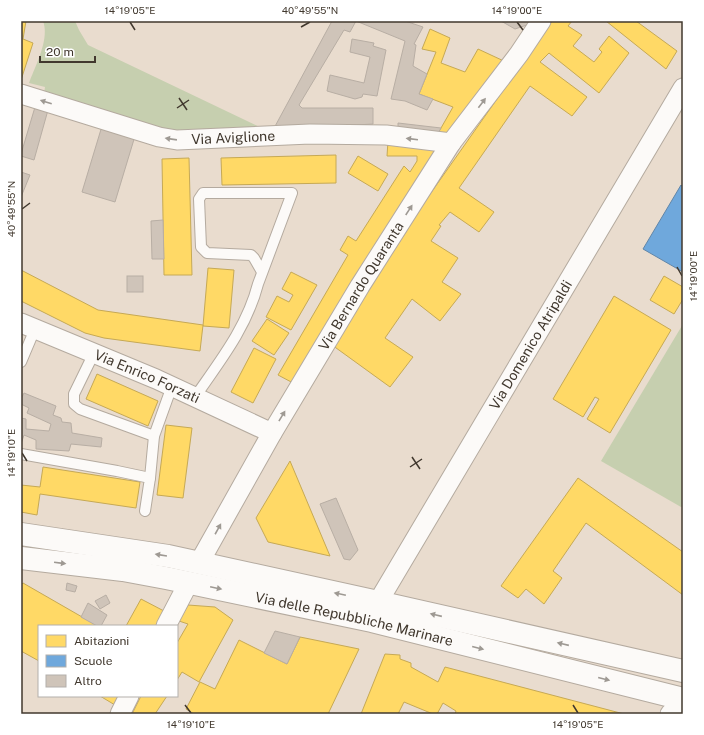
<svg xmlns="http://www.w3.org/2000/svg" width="704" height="735" viewBox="0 0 704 735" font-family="'Public Sans',sans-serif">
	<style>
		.green { fill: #c6cfaf }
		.homes { fill: #ffd966; stroke: #c6a955 }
		.schools { fill: #6fa8dc; stroke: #6186a8 }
		.building { fill: #cfc4b9; stroke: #b8aea4 }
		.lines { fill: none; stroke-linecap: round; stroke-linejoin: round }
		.service-casing { stroke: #b4aa9f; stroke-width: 12 }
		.minor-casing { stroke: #b4aa9f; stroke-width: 21 }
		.secondary-casing { stroke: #b4aa9f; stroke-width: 24 }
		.service { stroke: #fcfaf8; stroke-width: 10 }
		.minor { stroke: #fcfaf8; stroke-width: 19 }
		.secondary { stroke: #fcfaf8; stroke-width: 22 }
		.oneway { fill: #9e9993 }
		.ticks { fill: none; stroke: #41382e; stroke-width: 1.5 }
		.labels { text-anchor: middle; stroke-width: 4; stroke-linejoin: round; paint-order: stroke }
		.street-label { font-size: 14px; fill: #41382e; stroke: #fff }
		.neatline { fill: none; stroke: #41382e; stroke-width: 1.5 }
		.ticks-label { font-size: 10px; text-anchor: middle; fill: #41382e }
	</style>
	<rect width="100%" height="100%" fill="#e9dcce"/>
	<!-- green -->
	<g class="green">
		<path d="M43 21H75L79 30 88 45 270 132 183 133 151 127 44 94 45 87 29 83C35 66 50 39 43 21Z"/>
		<polygon points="683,324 683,506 681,507 601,461"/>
	</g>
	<!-- homes -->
	<g class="homes">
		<polygon points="21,21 26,21 23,39 33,43 21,80"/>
		<polygon points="552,21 572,21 568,26 582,35 573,46 594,62 602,52 599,49 609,36 629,53 599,93 549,53 540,62 587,97 572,116 530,86 459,188 494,212 479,232 450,212 439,225 441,226 431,241 458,258 442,282 461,294 440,321 412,299 385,338 413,357 390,387 332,345 406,232 404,231"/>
		<polygon points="606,21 636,21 677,51 666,69"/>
		<polygon points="430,29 450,38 441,63 465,72 478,49 506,62 452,134 437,135 453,107 419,94 436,52 422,49"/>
		<polygon points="388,141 432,145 435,158 295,384 278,375 348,255 340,250 348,236 356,241 404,166 410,172 417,161 417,156 387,156"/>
		<polygon points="336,155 336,183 222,185 221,158"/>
		<polygon points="358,156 388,174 378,191 348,173"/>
		<polygon points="189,158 192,275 164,275 162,159"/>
		<polygon points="208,268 234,270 229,328 203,326"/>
		<polygon points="21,270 98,310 203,325 200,351 104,338 85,333 21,301"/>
		<polygon points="291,272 317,285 291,330 266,317 277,296 289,302 293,295 282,289"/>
		<polygon points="664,276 683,287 683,299 674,314 650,300"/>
		<polygon points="614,296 671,330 610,433 587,419 599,399 595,397 583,417 553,399"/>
		<polygon points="267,319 289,333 274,355 252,341"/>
		<polygon points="254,348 276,359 253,403 231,392"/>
		<polygon points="97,374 158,401 148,426 86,399"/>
		<polygon points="166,425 192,428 183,498 157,495"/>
		<polygon points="290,461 330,556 268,542 256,518"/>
		<polygon points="43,467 140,482 136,508 40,494 37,515 21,512 21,485 40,487"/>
		<polygon points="578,478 683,552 683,595 586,523 553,571 562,578 544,604 526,589 518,598 501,586"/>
		<polygon points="23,583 96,625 96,626 39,626 39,661 21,651 21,585"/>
		<polygon points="141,599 164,611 156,626 126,626"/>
		<polygon points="188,605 215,607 233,620 199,682 182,672 177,680 177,643 188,624 179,621"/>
		<polygon points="300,637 359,649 328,714 194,714 186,709 200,682 215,689 239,640 287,664"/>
		<polygon points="385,654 400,655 400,659 411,663 411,667 438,682 445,667 624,714 455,714 456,711 443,703 437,714 433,714 404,702 398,714 361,714"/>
		<polygon points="100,696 120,696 115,705"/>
		<polygon points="141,696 167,696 155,714 132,714"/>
	</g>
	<!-- schools -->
	<polygon class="schools" points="681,185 683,187 683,272 643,249"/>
	<!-- building -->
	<g class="building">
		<polygon points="332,21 405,21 423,27 414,44 416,45 413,66 427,74 419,94 433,99 427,110 405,101 391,99 405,41 356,21 350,32 344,30 299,105 302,108 373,108 373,124 273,130"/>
		<polygon points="501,21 530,21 527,25 515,29"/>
		<polygon points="352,39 374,43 373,46 386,50 377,96 363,94 362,97 355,99 327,91 330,75 364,83 370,57 350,52"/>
		<polygon points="35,107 48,110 34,160 21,156 21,154"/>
		<polygon points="398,123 441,128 437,135 398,131"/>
		<polygon points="102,126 135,136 115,202 82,192"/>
		<polygon points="21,172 30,175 21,197"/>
		<polygon points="163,220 164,259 152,259 151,221"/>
		<rect x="127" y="276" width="16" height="16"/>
		<polygon points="24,393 56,406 53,415 61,418 62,422 71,423 72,433 102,438 101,447 71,444 69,451 36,449 36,440 24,435 21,444 21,418 26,419 26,429 49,431 51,424 27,413 29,408 21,404 21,399"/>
		<polygon points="336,498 358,550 350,560 344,559 320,504"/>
		<polygon points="67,583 77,586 75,592 66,590"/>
		<polygon points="106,595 110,603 100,609 95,601"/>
		<polygon points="88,603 107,615 101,626 97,626 81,617"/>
		<polygon points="275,631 300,637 287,664 264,653"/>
	</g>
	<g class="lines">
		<defs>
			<g id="service">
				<polyline points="94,353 74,394 74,404 80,409 154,436"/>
				<polyline points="21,362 35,329"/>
				<path d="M195 397C220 361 247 327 258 284L292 193H203L199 199 201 247 207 253 251 255 254 258 262 272"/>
				<polyline points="21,454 117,471 150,478 145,511"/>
				<polyline points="150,478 154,436 172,386"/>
			</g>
			<g id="minor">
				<path id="s1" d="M21 94 159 137 177 140 310 134 386 135 451 143"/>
				<path id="s2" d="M21 323 156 379 272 433"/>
				<path id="s3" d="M199 563 272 433 360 286 451 143 519 54 541 21"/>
				<path id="s4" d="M378 602 683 88"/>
				<polyline points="166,626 189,582"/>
				<polyline points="120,714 129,696"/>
				<polyline points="670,714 683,700"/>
			</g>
			<g id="secondary">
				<polyline points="21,534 168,556 378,602 683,671"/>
				<path id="s5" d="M21 558 123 570 166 578 372 621 683 699"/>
			</g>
		</defs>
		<!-- service casing -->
		<use href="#service" class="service-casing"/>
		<!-- minor casing -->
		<use href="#minor" class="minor-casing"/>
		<!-- secondary casing -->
		<use href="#secondary" class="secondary-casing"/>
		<!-- service -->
		<use href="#service" class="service"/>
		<!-- minor -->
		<use href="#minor" class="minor"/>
		<!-- secondary -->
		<use href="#secondary" class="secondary"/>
	</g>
	<!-- one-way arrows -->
	<defs><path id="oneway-solid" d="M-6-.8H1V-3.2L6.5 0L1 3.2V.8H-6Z"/></defs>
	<g class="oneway">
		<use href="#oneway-solid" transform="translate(46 102) rotate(-163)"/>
		<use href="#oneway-solid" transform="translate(482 103) rotate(-53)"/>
		<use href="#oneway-solid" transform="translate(171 139) rotate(-172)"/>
		<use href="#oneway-solid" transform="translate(412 139) rotate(-173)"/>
		<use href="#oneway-solid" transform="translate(409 210) rotate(-57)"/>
		<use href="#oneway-solid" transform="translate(282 416) rotate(-59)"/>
		<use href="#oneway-solid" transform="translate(218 529) rotate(-61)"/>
		<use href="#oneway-solid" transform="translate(161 555) rotate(-171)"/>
		<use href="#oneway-solid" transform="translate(60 563) rotate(7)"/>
		<use href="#oneway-solid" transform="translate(216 588) rotate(12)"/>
		<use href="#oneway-solid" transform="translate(340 594) rotate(-168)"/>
		<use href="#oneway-solid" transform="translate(436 615) rotate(-167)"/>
		<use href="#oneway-solid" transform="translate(563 644) rotate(-167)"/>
		<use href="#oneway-solid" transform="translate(478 648) rotate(14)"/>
		<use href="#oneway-solid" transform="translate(604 679) rotate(14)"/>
	</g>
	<!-- ticks -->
	<path class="ticks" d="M130 22 135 30M517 22 523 30M301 27 310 22M179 98 187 110M177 108 189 100M22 209 30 203M677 267 682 276M22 453 27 461M412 457 420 469M410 467 422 459M185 705 191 713M573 705 578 713"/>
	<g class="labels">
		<!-- street labels -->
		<g class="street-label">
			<text dy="5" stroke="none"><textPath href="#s1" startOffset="219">Via Aviglione</textPath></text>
			<text dy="5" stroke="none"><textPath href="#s3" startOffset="321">Via Bernardo Quaranta</textPath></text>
			<text dy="5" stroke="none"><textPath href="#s4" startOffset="299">Via Domenico Atripaldi</textPath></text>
			<text dy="5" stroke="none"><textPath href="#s2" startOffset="137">Via Enrico Forzati</textPath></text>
			<text dy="5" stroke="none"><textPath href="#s5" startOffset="339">Via delle Repubbliche Marinare</textPath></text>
		</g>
	</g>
	<!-- border -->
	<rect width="704" height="735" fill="none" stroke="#ffffff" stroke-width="44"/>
	<!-- legend -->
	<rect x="38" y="625" width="140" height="72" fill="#ffffff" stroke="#b3afab"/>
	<rect x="46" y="635" width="20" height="12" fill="#ffd966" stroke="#b3afab"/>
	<text x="74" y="645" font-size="12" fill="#41382e">Abitazioni</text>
	<rect x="46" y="655" width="20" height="12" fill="#6fa8dc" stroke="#b3afab"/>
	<text x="74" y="665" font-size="12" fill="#41382e">Scuole</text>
	<rect x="46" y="675" width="20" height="12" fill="#cfc4b9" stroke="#b3afab"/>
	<text x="74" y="685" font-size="12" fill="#41382e">Altro</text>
	<!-- scale -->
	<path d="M40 56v6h55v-6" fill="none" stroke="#41382e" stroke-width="2"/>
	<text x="46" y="56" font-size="12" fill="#41382e" stroke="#ffffff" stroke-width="3" paint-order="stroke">20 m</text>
	<rect x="22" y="22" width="660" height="691" class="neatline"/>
	<g class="ticks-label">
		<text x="130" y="14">14°19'05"E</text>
		<text x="310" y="14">40°49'55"N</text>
		<text x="517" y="14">14°19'00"E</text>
		<text transform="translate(11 209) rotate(-90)" y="4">40°49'55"N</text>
		<text transform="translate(693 276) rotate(-90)" y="4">14°19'00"E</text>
		<text transform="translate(11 453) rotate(-90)" y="4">14°19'10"E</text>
		<text x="191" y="728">14°19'10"E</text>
		<text x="578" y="728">14°19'05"E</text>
	</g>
</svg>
